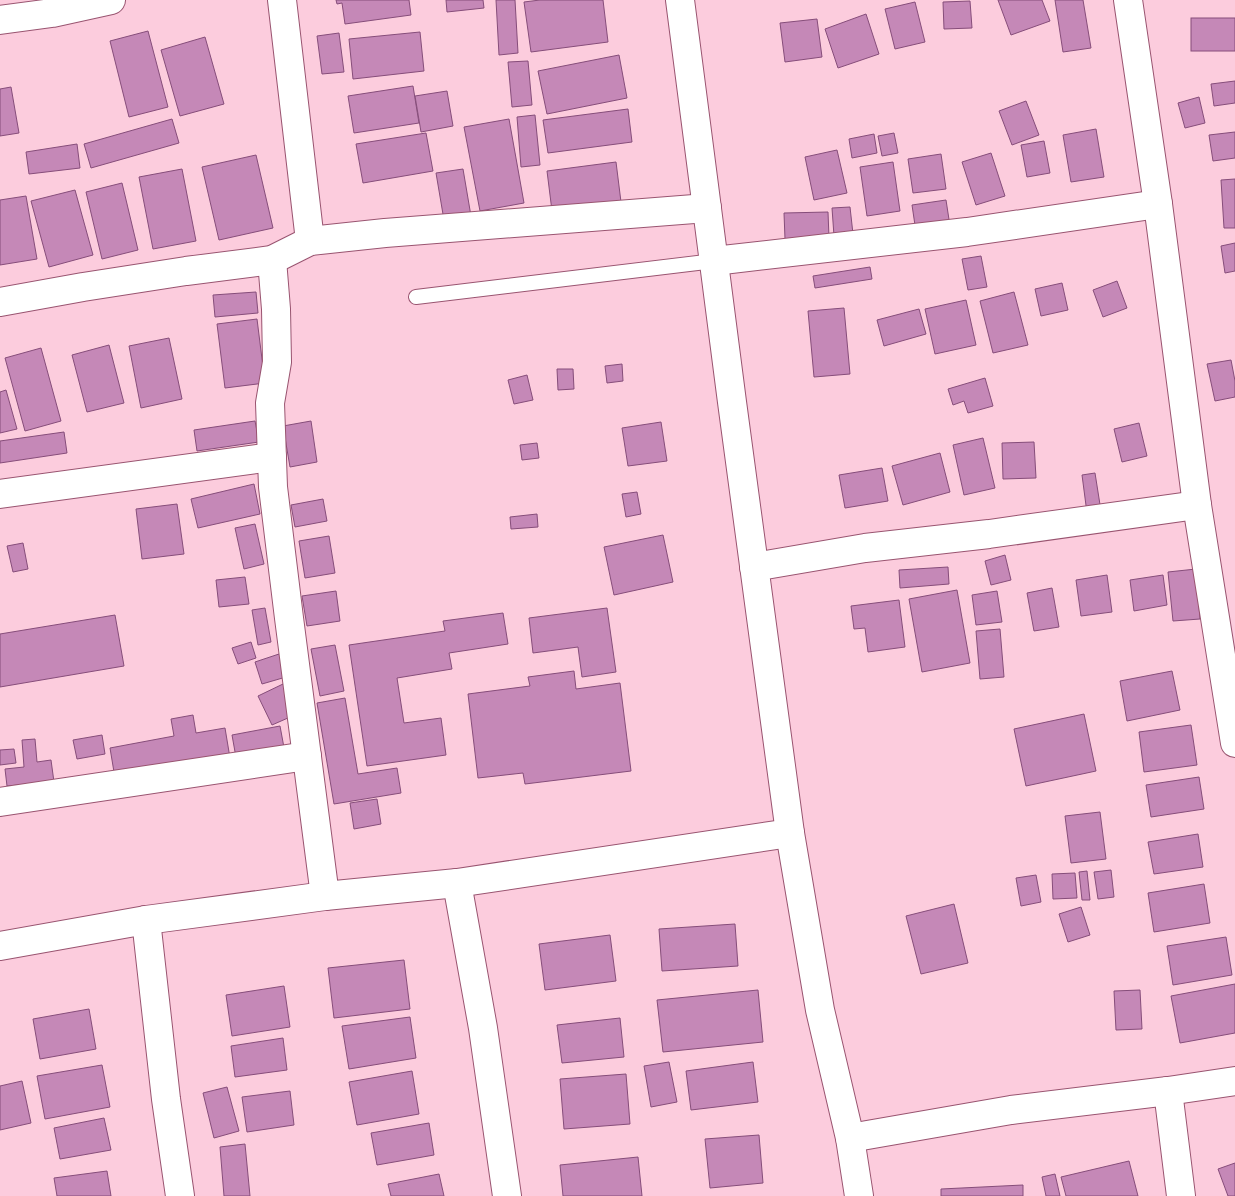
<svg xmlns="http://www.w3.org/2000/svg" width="1235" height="1196" viewBox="0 0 1235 1196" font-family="'Archivo Narrow',sans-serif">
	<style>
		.building { fill: #c588b7; stroke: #864d7a }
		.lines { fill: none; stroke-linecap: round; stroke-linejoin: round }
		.lane-casing { stroke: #995470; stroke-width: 16 }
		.street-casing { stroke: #995470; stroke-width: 30 }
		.secondary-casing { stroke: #995470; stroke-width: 30 }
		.lane { stroke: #fff; stroke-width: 14 }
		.street { stroke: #fff; stroke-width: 28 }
		.secondary { stroke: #fff; stroke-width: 28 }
	</style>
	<rect width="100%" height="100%" fill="#fcccdd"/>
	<!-- building -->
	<g class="building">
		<polygon points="336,0 409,0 411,15 345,24 342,3 337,4"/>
		<polygon points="446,0 483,0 484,8 447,12"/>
		<polygon points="496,0 515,0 518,53 499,55"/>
		<polygon points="540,0 603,0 608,42 531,52 524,2"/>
		<polygon points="998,0 1042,0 1050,21 1011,35"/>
		<polygon points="1055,0 1083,0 1091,48 1063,52"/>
		<polygon points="970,1 972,28 944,29 943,2"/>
		<polygon points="915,2 925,42 895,49 885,9"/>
		<polygon points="866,14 879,54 838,68 825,29"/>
		<rect x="1191" y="18" width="44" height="33"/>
		<polygon points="817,19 822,57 785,62 780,23"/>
		<polygon points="148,31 168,107 129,117 110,41"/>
		<polygon points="420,32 424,71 353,79 349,39"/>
		<polygon points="339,33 344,72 322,74 317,36"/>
		<polygon points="205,37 224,104 180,116 161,50"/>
		<polygon points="619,55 627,98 547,114 538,71"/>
		<polygon points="528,61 532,105 512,107 508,62"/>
		<polygon points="1235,81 1235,103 1214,106 1211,84"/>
		<polygon points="413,86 419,123 354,133 348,96"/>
		<polygon points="11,87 19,133 0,136 0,89"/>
		<polygon points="447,91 453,126 421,132 415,96"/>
		<polygon points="1199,97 1205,123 1185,128 1178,103"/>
		<polygon points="1026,101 1039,135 1012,145 999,111"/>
		<polygon points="628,109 632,142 548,153 543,120"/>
		<polygon points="535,115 540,165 521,167 517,117"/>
		<polygon points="172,119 179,143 91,168 84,144"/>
		<polygon points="509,119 524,203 480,211 464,127"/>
		<polygon points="1096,129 1104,177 1071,182 1063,135"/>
		<polygon points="1235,132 1235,158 1213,161 1209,135"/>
		<polygon points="426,133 433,171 363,183 356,144"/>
		<polygon points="894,133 898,153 882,156 878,136"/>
		<polygon points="874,134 877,153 852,158 849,139"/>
		<polygon points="1044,141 1050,173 1027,177 1021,145"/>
		<polygon points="77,144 80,168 29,174 26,152"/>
		<polygon points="837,150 847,193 814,200 805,157"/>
		<polygon points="991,153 1005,196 976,205 962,162"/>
		<polygon points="941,154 946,189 913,193 908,159"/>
		<polygon points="256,155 273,228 219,240 202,167"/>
		<polygon points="616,162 621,202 552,211 547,171"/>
		<polygon points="893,162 900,211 867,216 860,167"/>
		<polygon points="182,169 196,241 153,249 139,177"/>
		<polygon points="463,169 472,222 445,226 436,173"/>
		<polygon points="1235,179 1235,228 1224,228 1221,180"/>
		<polygon points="122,183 138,250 102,259 86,192"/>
		<polygon points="75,190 93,255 49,267 31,201"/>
		<polygon points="26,196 37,259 0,265 0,200"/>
		<polygon points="946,200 950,226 916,232 912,205"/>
		<polygon points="850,207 853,234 834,236 832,208"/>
		<polygon points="828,212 829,238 785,239 784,213"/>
		<polygon points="1235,243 1235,271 1225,273 1221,246"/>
		<polygon points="981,256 987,287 968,290 962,259"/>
		<polygon points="870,267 872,279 815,288 813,276"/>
		<polygon points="1117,281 1127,308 1103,317 1093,290"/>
		<polygon points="1062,283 1068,310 1041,316 1035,289"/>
		<polygon points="256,292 258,313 215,317 213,295"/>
		<polygon points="1014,292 1028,345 993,353 980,301"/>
		<polygon points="966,300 976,345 935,354 925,309"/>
		<polygon points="844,308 850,374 814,377 808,311"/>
		<polygon points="919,309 926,334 884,346 877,320"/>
		<polygon points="257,319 265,383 225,388 217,324"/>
		<polygon points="169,338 182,399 141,408 129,346"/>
		<polygon points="109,345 124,403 87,412 72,355"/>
		<polygon points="41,348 61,421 25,431 5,358"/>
		<polygon points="1231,360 1235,381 1235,397 1215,401 1207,364"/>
		<polygon points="622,364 623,381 607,383 605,366"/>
		<polygon points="557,369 573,369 574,389 558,390"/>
		<polygon points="527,375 533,400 514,404 508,380"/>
		<polygon points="985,378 993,406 968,413 964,401 953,405 948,389"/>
		<polygon points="6,390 17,429 0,433 0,392"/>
		<polygon points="255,421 259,442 197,451 194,430"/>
		<polygon points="311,421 317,462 290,467 283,426"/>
		<polygon points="661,422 667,461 628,466 622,428"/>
		<polygon points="1139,423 1147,456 1122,462 1114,429"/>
		<polygon points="64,432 67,453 0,463 0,441"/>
		<polygon points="983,438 995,488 964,495 953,445"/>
		<polygon points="1034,442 1036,478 1003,479 1002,443"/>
		<polygon points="537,443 539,458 522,460 520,445"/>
		<polygon points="940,453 950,492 903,505 892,466"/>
		<polygon points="882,468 888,501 845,508 839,475"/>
		<polygon points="1095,473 1101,511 1087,513 1082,475"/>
		<polygon points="254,484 260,514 198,528 191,499"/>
		<polygon points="637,492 641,514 626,517 622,494"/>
		<polygon points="323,499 327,521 295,527 291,505"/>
		<polygon points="177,504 184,554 142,559 136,509"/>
		<polygon points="537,514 538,527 511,529 510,517"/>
		<polygon points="255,524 264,564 244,569 235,528"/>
		<polygon points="663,535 673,582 614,595 604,547"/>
		<polygon points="329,536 335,573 305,578 299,541"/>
		<polygon points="23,543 28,569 13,572 7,546"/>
		<polygon points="1005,555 1011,580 991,585 985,561"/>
		<polygon points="948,567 949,584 900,588 899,570"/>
		<polygon points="1196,569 1200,619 1173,621 1168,572"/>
		<polygon points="1107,575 1112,612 1081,616 1076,580"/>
		<polygon points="1163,575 1167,605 1134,611 1130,580"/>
		<polygon points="245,577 249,604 219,607 216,580"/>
		<polygon points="1052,588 1059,627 1034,631 1027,593"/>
		<polygon points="957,590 970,663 922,672 909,599"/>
		<polygon points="336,591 340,621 307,626 302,596"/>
		<polygon points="997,591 1002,622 976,625 972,595"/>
		<polygon points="899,600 905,647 868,652 865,628 854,629 851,606"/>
		<polygon points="265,608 271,642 258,645 252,610"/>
		<polygon points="607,608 616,672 582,677 578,647 533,653 529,618"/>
		<polygon points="503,613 508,644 449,653 452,669 397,678 404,723 441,718 446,755 367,766 349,645 445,631 443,621"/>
		<polygon points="115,615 124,666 0,687 0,634"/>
		<polygon points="1000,629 1004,677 980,679 976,631"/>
		<polygon points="251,642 256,658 238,664 232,648"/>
		<polygon points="335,645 344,691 320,696 311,649"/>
		<polygon points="279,654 286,677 262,684 255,662"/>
		<polygon points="574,671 576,689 620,683 631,771 525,784 523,773 478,778 468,694 530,686 528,677"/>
		<polygon points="1172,671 1180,710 1127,721 1120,681"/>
		<polygon points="283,684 297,714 272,725 258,696"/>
		<polygon points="345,698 358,774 397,768 401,793 334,804 317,703"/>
		<polygon points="1084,714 1096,771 1026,786 1014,729"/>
		<polygon points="193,715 196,733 225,728 230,758 115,778 110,748 174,736 171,719"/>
		<polygon points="1191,725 1197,765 1144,772 1139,732"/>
		<polygon points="280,726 285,753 237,763 232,735"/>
		<polygon points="102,735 105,754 77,759 73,740"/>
		<polygon points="35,739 37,762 51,760 54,782 7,786 5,769 24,767 22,740"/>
		<polygon points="14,749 16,763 0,765 0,750"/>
		<polygon points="1199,777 1204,809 1151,817 1146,785"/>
		<polygon points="377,799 381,824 354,829 350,803"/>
		<polygon points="1100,812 1106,859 1071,863 1065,816"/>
		<polygon points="1198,834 1203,867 1154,874 1148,842"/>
		<polygon points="1111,870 1114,897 1098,899 1094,872"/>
		<polygon points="1087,871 1090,900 1082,900 1079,872"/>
		<polygon points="1075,873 1077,898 1053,899 1052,874"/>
		<polygon points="1036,875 1041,902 1021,906 1016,878"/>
		<polygon points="1204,884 1210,923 1154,932 1148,893"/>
		<polygon points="954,904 968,963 921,974 906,916"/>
		<polygon points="1081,907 1090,935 1068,942 1059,914"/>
		<polygon points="735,924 738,966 662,971 659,929"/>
		<polygon points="610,935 616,981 545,990 539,944"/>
		<polygon points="1226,937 1232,975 1173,985 1167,946"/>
		<polygon points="404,960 410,1009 334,1018 328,968"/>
		<polygon points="1235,984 1235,1033 1180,1043 1171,996"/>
		<polygon points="284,986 290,1027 232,1036 226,995"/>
		<polygon points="758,990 763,1042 663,1052 657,1000"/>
		<polygon points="1140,990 1142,1029 1116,1030 1114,991"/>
		<polygon points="89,1009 96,1049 40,1059 33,1019"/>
		<polygon points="410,1017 416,1058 349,1069 342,1026"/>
		<polygon points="620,1018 624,1057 562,1063 557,1025"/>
		<polygon points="283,1038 287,1070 235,1077 231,1046"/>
		<polygon points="669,1062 677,1102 651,1107 644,1066"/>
		<polygon points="753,1062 758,1102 691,1110 686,1071"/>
		<polygon points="102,1065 110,1107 45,1119 37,1076"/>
		<polygon points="412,1071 419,1114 357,1125 349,1082"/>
		<polygon points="626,1074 630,1124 564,1129 560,1079"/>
		<polygon points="22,1081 31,1123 0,1130 0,1086"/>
		<polygon points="227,1087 239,1131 214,1138 203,1093"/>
		<polygon points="290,1091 294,1125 247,1132 242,1097"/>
		<polygon points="104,1118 111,1150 60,1159 54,1128"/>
		<polygon points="429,1123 434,1155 377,1165 371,1133"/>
		<polygon points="759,1135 763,1183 710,1188 705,1139"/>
		<polygon points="245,1144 250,1196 224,1196 220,1147"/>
		<polygon points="638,1157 642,1196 563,1196 560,1165"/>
		<polygon points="1129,1161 1138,1196 1066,1196 1061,1177"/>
		<polygon points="1235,1163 1235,1196 1228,1196 1218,1169"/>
		<polygon points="107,1171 111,1196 57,1196 54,1178"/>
		<polygon points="439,1174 444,1196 391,1196 388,1184"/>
		<polygon points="1055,1174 1060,1196 1046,1196 1042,1177"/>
		<polygon points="1023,1185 1023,1196 941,1196 941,1189"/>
	</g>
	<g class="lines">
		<defs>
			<polyline id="lane" points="416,297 714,261"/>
			<g id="street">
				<polyline points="282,0 310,241"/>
				<polyline points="1128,0 1158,204 1197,505 1235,743"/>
				<polyline points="0,20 52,13 111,0"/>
				<polyline points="272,260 276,309 277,362 270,403 273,487 289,618 325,896"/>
				<polyline points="714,261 967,232 1158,204"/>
				<polyline points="0,302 83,287 186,271 272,260 310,241 385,233 707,208"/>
				<polyline points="0,494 272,457"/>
				<polyline points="754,567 865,548 989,534 1197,505"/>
				<polyline points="0,802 307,756"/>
				<polyline points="457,883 483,1028 507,1196"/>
				<polyline points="146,920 166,1099 180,1196"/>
				<polyline points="0,946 146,920 325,896 457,883 790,833"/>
				<polyline points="1168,1091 1181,1196"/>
				<polyline points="850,1138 1011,1110 1168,1091 1235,1081"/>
			</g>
			<polyline id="secondary" points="680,0 732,402 790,833 820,1010 850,1138 859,1196"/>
		</defs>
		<!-- lane casing -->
		<use href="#lane" class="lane-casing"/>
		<!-- street casing -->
		<use href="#street" class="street-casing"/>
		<!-- secondary casing -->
		<use href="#secondary" class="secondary-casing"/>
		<!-- lane -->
		<use href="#lane" class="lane"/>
		<!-- street -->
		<use href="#street" class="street"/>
		<!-- secondary -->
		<use href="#secondary" class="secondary"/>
	</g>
</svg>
